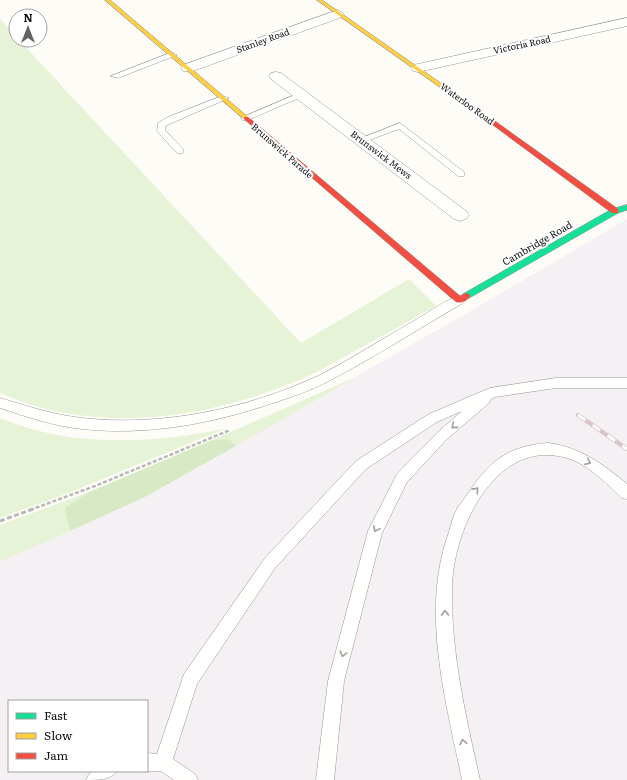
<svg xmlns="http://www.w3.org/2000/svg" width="627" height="780" viewBox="0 0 627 780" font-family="Literata,serif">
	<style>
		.industrial { fill: #f5f0f3; fill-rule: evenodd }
		.green { fill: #e7f3d7 }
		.forest { fill: #d8eac5 }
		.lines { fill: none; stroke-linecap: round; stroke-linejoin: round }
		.lane-casing { stroke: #979795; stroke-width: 1 }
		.street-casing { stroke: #979795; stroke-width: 1 }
		.fast-casing { stroke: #8e8d8b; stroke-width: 1 }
		.slow-casing { stroke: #8e8d8b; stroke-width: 1 }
		.jam-casing { stroke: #8e8d8b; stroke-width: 1 }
		.path-far1 { stroke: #b9b9b8; stroke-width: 2.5; stroke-dasharray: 4 2; stroke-linecap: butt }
		.path { stroke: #b9b9b8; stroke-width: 3; stroke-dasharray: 5 2.5; stroke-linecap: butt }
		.lane { fill: #fffffe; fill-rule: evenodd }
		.street { fill: #fffffe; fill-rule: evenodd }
		.fast { fill: #16e098; fill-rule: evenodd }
		.slow { fill: #ffcf43; fill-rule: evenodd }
		.jam { fill: #f24e42; fill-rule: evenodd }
		.rail-casing { stroke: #d9c6c7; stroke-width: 4.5 }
		.rail { stroke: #fff; stroke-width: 3; stroke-dasharray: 9; stroke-linecap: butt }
		.oneway { stroke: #a0a09f }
		.labels { text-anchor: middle; stroke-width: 4; stroke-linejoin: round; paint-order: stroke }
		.far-street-label { font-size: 9px; fill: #111; stroke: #fff }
		.street-label { font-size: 10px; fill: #111; stroke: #fff }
	</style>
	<rect width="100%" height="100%" fill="#fdfcf7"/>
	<!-- industrial -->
	<path class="industrial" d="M627 219V780H0V562L143 498 474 309ZM9 701H147V771H9Z"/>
	<!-- green -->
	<g class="green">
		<path d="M0 19 16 36V40H19L301 343 409 279 436 306 317 372C233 411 138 431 46 409 30 405 15 399 0 393Z"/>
		<polygon points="356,377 236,446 229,439 212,440"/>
		<path d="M0 418C70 448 154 444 227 428L66 494 0 518Z"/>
		<polygon points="89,492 66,508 70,531 0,562 0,525"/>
	</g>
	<!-- forest -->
	<polygon class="forest" points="229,439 236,446 143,498 70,531 65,508 89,492 212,440"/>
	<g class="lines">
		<defs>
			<g id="lane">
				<polygon points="170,53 177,55 118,78 111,76"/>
				<polygon points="299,93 306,95 248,120 242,120 241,118"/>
				<polygon points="222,96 229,98 165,126 165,130 183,149 183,153 177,153 157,131 158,123 168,117"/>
				<polygon points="400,123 464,172 464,176 458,176 399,129 364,142 358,142 357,140"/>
				<path d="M459 296 464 300 463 303C418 329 375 357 329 381 312 390 292 397 273 403 211 424 147 436 82 429 54 426 27 417 0 408V398C27 406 54 415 82 418 161 427 248 409 320 375 354 358 386 336 419 318 432 310 445 300 459 296Z"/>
				<polygon points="556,378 627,378 627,388 556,388 495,397 491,399 489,403 446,440 407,482 382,533 344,681 334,780 316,780 328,681 368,531 397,474 438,432 462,411 437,422 366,469 275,568 197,684 173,759 195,774 198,780 174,780 161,771 147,771 147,753 157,754 184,674 265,558 356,461 429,414 490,388"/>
				<path d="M548 443C580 447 603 464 627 484V499L622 498C605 482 586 462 563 457 493 440 452 533 452 589 451 654 466 717 480 780H462C446 701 420 611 449 532 451 524 453 516 457 509 461 502 467 496 471 489 492 458 511 446 548 443Z"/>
				<path d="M93 771H117C111 780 98 780 86 780L89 774Z"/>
			</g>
			<g id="street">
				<polygon points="338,10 344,14 342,17 193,71 183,71 181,68 183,65"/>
				<polygon points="627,18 627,26 418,72 413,71 411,68 413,65 418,64"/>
				<polygon points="276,72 281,73 466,211 469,215 466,219 460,221 454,219 271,79 269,76 271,73"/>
			</g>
			<polygon id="fast" points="627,205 627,210 618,213 469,298 463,298 462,296 463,294 612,209"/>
			<g id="slow">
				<polygon points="105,0 110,0 248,117 248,119 244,119"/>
				<polygon points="317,0 322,0 479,110 474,111"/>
			</g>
			<g id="jam">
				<polygon points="474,109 478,109 618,209 618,213 612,213 474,111"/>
				<path d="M244 117H248L460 296 466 293 469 294 470 296C468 300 461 304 456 302L244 119Z"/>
			</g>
		</defs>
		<!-- lane casing -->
		<use href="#lane" class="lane-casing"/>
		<!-- street casing -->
		<use href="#street" class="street-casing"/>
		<!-- fast casing -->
		<use href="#fast" class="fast-casing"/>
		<!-- slow casing -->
		<use href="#slow" class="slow-casing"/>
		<!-- jam casing -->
		<use href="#jam" class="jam-casing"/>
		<!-- path-far1 -->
		<polyline class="path-far1" points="30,510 95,486 230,430"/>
		<!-- path -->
		<polyline class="path" points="0,521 33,509"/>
		<!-- lane -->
		<use href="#lane" class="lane"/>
		<!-- street -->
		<use href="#street" class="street"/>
		<!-- fast -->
		<use href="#fast" class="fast"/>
		<!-- slow -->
		<use href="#slow" class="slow"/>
		<!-- jam -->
		<use href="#jam" class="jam"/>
		<defs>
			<polyline id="rail" points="578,415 627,449"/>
		</defs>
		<!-- rail casing -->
		<use href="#rail" class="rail-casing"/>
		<!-- rail -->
		<use href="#rail" class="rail"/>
	</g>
	<!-- one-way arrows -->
	<defs><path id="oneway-chevron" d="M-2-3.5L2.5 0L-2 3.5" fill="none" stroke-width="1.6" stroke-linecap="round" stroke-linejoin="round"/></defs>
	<g class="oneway">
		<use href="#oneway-chevron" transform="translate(454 426) rotate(140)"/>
		<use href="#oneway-chevron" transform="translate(588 462) rotate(26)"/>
		<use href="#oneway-chevron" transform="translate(476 490) rotate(-48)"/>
		<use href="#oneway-chevron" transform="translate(376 529) rotate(114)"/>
		<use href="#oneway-chevron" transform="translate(445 613) rotate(-91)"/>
		<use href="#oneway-chevron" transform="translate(343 654) rotate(105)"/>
		<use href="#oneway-chevron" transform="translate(463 742) rotate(-101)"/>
	</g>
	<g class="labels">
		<!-- far-street labels -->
		<g class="far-street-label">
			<text transform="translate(263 41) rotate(-20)" y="3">Stanley Road</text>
			<text transform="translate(522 45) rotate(-12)" y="3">Victoria Road</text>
			<text transform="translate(467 104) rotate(36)" y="3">Waterloo Road</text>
			<text transform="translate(282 151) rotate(41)" y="3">Brunswick Parade</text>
			<text transform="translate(381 155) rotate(37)" y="3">Brunswick Mews</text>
		</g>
		<!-- street labels -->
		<g class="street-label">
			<text transform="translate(537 243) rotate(-30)" y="4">Cambridge Road</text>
		</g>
	</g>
	<!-- legend -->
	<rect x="8" y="700" width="140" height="72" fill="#ffffff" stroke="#a0a0a0"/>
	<rect x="16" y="713" width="20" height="6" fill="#16e098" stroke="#a0a0a0"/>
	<text x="44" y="720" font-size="12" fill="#111111">Fast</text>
	<rect x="16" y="733" width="20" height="6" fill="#ffcf43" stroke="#a0a0a0"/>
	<text x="44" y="740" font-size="12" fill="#111111">Slow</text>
	<rect x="16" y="753" width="20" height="6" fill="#f24e42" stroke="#a0a0a0"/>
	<text x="44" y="760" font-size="12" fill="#111111">Jam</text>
	<!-- north arrow -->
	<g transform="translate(28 28)"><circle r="19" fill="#ffffff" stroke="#a0a0a0"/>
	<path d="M0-3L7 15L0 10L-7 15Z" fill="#646362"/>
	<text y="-6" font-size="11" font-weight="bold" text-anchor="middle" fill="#111111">N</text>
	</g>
</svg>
